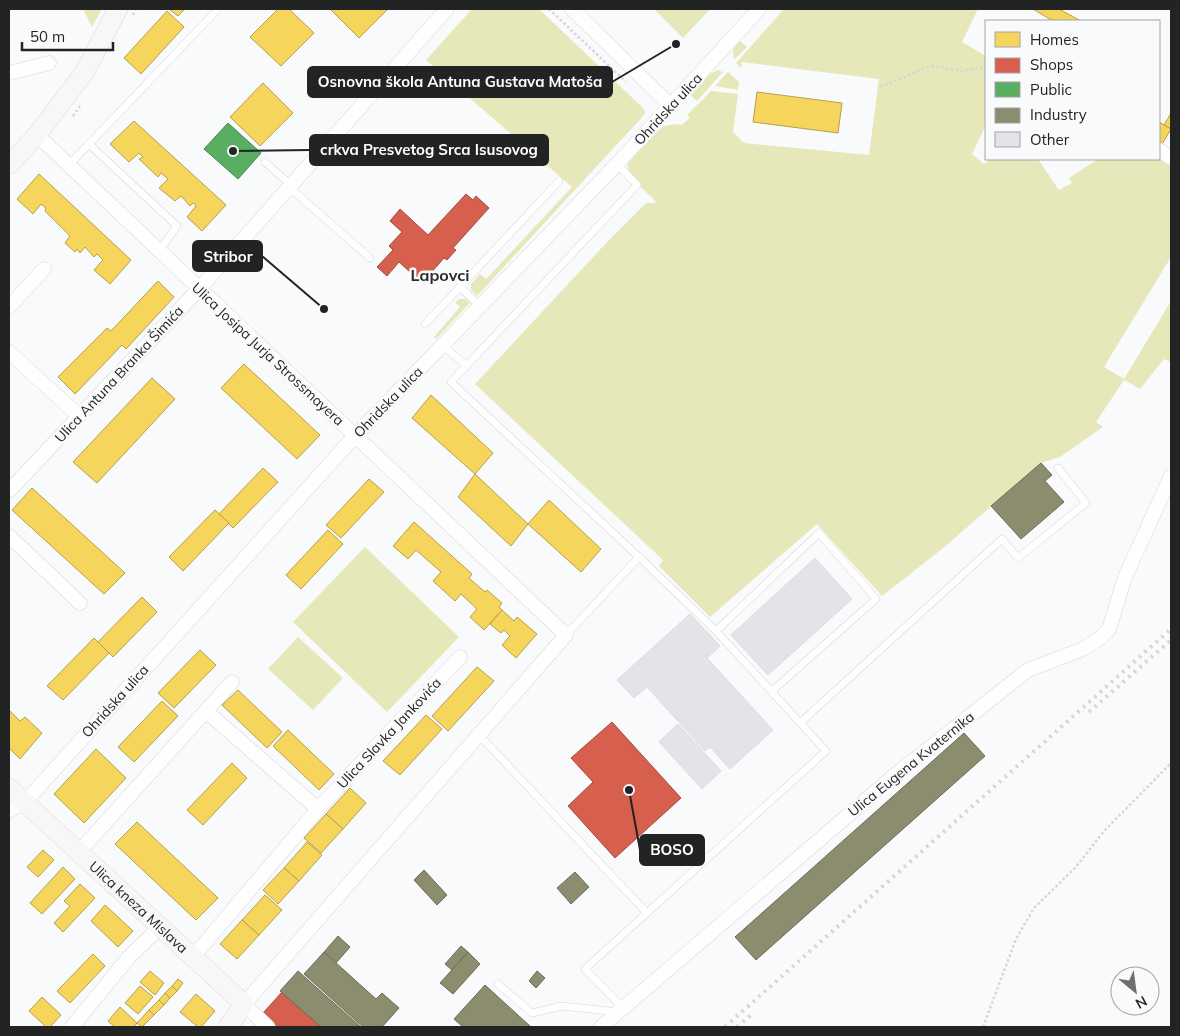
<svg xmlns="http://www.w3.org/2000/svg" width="1180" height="1036" viewBox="0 0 1180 1036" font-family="Mulish,sans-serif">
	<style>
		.green { fill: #e6e8ba }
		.homes { fill: #f6d55c; stroke: #b6a04b }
		.shops { fill: #d6604d; stroke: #a04e40 }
		.public { fill: #5aae61; stroke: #49844e }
		.industry { fill: #8c8c6e; stroke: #6c6c58 }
		.building { fill: #e5e2e8; stroke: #dcdcdd }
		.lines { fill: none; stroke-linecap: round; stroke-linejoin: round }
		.service-casing { stroke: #d6d7d7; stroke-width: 8 }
		.minor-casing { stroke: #d6d7d7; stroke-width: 15 }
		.secondary-casing { stroke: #d6d7d7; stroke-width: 20 }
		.path { stroke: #d5d6d6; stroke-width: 2.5; stroke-dasharray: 2.5 2.5; stroke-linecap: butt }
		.service { stroke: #fefefe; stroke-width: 7 }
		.minor { stroke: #fefefe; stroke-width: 14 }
		.secondary { stroke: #f9f7f6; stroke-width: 19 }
		.rail { stroke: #d6d6d6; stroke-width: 4; stroke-dasharray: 2.5 5; stroke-linecap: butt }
		.labels { text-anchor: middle; stroke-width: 5; stroke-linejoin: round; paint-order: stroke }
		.street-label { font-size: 14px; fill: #222323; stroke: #f8fafc }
		.quarter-label { font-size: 16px; font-weight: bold; fill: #2b2c2e; stroke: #f8fafc }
		.leader { fill: none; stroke: #222323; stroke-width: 2 }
		.callout-dot { fill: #222323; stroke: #f8fafc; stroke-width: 2 }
		.callout { fill: #222323; stroke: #222323; stroke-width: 2 }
		.callout-label { font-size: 15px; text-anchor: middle; font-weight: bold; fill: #fff }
	</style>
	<rect width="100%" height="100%" fill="#f9fafb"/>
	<!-- green -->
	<g class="green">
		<polygon points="83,9 102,9 92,27"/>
		<polygon points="472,9 539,9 644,109 645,114 477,296 471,290 471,284 480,274 486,279 572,187 426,60"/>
		<polygon points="654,9 710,9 683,38"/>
		<path d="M784 9H978L962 42 986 56V125L972 154 984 164 990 159H1038L1059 190 1072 183 1069 178 1098 159H1159L1171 166V257L1104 367 1124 379 1171 301V362L1164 359 1140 389 1124 380 1096 422 1103 427 1060 457 1041 463 942 549 882 596 817 524 710 617 659 566 663 560 475 384 609 240 646 203H657C648 192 625 177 628 162L663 126 678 124 682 125 690 118 687 115 711 91 738 94 733 132 744 143 869 155 879 79 742 62 741 68 736 63Z"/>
		<polygon points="740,41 747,47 734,60 733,49"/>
		<polygon points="718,70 723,72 697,101 690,95 710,74"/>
		<polygon points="728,72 739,82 738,90 715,86"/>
		<polygon points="460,299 465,299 470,303 436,339 434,337 460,307 455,302"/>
		<polygon points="365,547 459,637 387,712 293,622"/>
		<polygon points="298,637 343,678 313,710 268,669"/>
	</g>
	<!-- homes -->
	<g class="homes">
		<polygon points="169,9 185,9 178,16"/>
		<polygon points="278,9 289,9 314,33 281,66 250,37"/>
		<polygon points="330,9 388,9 359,38"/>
		<polygon points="1033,9 1059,9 1081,21 1053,21"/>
		<polygon points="167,11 184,27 141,74 124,58"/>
		<polygon points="263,83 293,113 260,146 230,117"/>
		<polygon points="757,92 842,103 838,133 753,122"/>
		<polygon points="1171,113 1171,129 1164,125"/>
		<polygon points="134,121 226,205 202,231 187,217 196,206 193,203 190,206 181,196 175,201 159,188 168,179 161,173 158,177 139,159 143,157 139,153 129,162 110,144"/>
		<polygon points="1159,122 1171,129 1162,144 1159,142"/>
		<polygon points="39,174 131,260 110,284 94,270 103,260 97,254 94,257 85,247 80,253 77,249 75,252 65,243 70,236 45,211 46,208 41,204 33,214 17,199"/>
		<polygon points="158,281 174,297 126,349 122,345 75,394 58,377 107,328 111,331"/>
		<polygon points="244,364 320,435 297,459 221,388"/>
		<polygon points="152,378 175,399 97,483 73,462"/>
		<polygon points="431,395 493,453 475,474 412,418"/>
		<polygon points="263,468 278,482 233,528 219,514"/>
		<polygon points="475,474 528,524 511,546 458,497"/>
		<polygon points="369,479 384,492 341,538 326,525"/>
		<polygon points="32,488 125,573 104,594 12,510"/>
		<polygon points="549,500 601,549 581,572 528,524"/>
		<polygon points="215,510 229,523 183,571 169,557"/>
		<polygon points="414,522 472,574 469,578 485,592 487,590 502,603 499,607 502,610 484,630 470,617 477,609 461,594 455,601 433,581 441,572 416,550 408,559 393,546"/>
		<polygon points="328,530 343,544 301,589 286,575"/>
		<polygon points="142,597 157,612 113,657 98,642"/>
		<polygon points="502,610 514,621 517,617 537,634 516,658 502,645 510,636 504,630 501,633 490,624"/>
		<polygon points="94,638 109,653 63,700 47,686"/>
		<polygon points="200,650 216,665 174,708 158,693"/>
		<polygon points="477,667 494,681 448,731 432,716"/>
		<polygon points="238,690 282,732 267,748 222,705"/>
		<polygon points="162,701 178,716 134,762 118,747"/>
		<polygon points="9,710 20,721 25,717 42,733 20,759 9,748"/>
		<polygon points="426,715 442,729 400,775 383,761"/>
		<polygon points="288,730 334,774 319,790 273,746"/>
		<polygon points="96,749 126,778 84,823 54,794"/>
		<polygon points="232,763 247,778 203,825 187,810"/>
		<polygon points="350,788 366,803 343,829 326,814"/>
		<polygon points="326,814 343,829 321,853 304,838"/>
		<polygon points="137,822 218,898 196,920 115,844"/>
		<polygon points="307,842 322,855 299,881 284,868"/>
		<polygon points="43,850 54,860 38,877 27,867"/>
		<polygon points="63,867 75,879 42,914 30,903"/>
		<polygon points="284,868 299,881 278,904 263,890"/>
		<polygon points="80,884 95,898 63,932 54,923 70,906 64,901"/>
		<polygon points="265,895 282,910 259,935 242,920"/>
		<polygon points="105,905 133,931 118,947 91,921"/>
		<polygon points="242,920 259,935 237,959 220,944"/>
		<polygon points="93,954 105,966 70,1003 57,991"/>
		<polygon points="150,971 164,983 155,995 140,982"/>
		<polygon points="178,979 183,983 177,991 172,986"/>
		<polygon points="140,986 153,997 138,1014 125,1003"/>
		<polygon points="172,986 177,991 170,998 165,993"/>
		<polygon points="165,993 170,998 164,1005 159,1000"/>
		<polygon points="196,994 215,1011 201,1027 198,1027 180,1012"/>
		<polygon points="42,997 61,1015 50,1027 46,1027 29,1011"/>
		<polygon points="159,1000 164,1005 154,1015 149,1010"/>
		<polygon points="120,1007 137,1023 134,1027 115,1027 108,1021"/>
		<polygon points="149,1010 154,1015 142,1027 137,1023"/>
	</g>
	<!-- shops -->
	<g class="shops">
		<polygon points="466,194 473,200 476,196 489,208 453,248 456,250 447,260 444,258 422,283 399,262 387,276 377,267 393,250 389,246 402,232 390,221 400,209 428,235"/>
		<polygon points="612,722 681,798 615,858 568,806 593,782 571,758"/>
		<polygon points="282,992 321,1027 278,1027 263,1013"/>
	</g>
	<!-- public -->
	<polygon class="public" points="228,123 261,153 238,179 204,149"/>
	<!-- industry -->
	<g class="industry">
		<polygon points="1041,463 1052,475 1045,481 1064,502 1021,539 991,506"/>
		<polygon points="964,733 985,756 756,960 735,937"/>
		<polygon points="424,870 447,895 437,905 414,880"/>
		<polygon points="575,872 589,887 571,904 557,888"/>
		<polygon points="338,936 350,947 336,963 324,952"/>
		<polygon points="461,946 468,952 452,970 445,964"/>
		<polygon points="324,952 376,999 382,993 399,1008 382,1027 363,1027 304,974"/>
		<polygon points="468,952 480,964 453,994 440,983"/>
		<polygon points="298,971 361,1027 321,1027 280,991"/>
		<polygon points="537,971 545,978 536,988 529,981"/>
		<polygon points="485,985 530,1026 529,1027 463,1027 454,1019"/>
	</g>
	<!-- building -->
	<g class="building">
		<polygon points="815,558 852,599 768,675 731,635"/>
		<polygon points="690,614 720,646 707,658 773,730 730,769 710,747 705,751 647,687 634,698 617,680"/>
		<polygon points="678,724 721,771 702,789 659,742"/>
	</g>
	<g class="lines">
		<defs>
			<g id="service">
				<polyline points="89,144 218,9"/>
				<polyline points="265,162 291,185"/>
				<polyline points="617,164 637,185 451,382 639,557 716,631 826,751 585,969 623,1008"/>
				<polyline points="69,165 89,144 177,226 159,251"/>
				<polyline points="289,187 370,258"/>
				<polyline points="480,306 460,287 559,181"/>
				<polyline points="425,324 460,287"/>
				<polyline points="442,345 467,366"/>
				<polyline points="716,631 819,533 876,599 772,691"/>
				<polyline points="566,635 639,557"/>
				<polyline points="801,722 1002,539 1018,558 1086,503 1058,468"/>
				<polyline points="479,735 647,913"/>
				<polyline points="498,984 532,1013 562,1006 618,1012"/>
			</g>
			<g id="minor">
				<polyline points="572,9 671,106"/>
				<polyline points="9,73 49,63"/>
				<polyline points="37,135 566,635 244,1004 268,1027"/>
				<polyline points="1159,150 1171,158"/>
				<polyline points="9,307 44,269"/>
				<polyline points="9,352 79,416"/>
				<polyline points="9,491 199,289 447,9"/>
				<polyline points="9,536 80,603"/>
				<polyline points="206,711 318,809"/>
				<polyline points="9,811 25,802 355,436 617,164 759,9"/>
				<polyline points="78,853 232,682"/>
				<polyline points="193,957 318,809 460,657"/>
				<polyline points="72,1027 129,957 160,927"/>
				<polyline points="601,1027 895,775 1028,670 1083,649 1100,638 1109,629 1125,577 1171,476"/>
			</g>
			<g id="secondary">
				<polyline points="9,165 37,135 84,73 118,9"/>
				<path id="s1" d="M9 788 244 1004 228 1027"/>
			</g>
		</defs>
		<!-- service casing -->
		<use href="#service" class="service-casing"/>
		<!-- minor casing -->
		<use href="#minor" class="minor-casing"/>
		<!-- secondary casing -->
		<use href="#secondary" class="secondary-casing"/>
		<!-- path -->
		<g class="path">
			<polyline points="549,9 626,82"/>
			<polyline points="133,15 136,9"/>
			<polyline points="880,86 890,83 925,68 932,66 961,71 986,67"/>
			<polyline points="73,116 80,106"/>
			<polyline points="983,1027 1016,939 1034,908 1076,867 1104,831 1171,763"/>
		</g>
		<!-- service -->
		<use href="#service" class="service"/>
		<!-- minor -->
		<use href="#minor" class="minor"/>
		<!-- secondary -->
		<use href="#secondary" class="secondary"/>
		<!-- rail -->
		<g class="rail">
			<polyline points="1089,712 1171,640"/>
			<polyline points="725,1027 1171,629"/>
			<polyline points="737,1027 752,1014"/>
		</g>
	</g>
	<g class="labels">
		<!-- street labels -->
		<g class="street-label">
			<text transform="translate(668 109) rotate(-47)" y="5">Ohridska ulica</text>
			<text transform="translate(268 354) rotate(43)" y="5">Ulica Josipa Jurja Strossmayera</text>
			<text transform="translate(119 374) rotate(-47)" y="5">Ulica Antuna Branka Šimića</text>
			<text transform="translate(388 402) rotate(-46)" y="5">Ohridska ulica</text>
			<text transform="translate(115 701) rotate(-48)" y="5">Ohridska ulica</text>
			<text transform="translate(389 733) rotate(-47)" y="5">Ulica Slavka Jankovića</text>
			<text transform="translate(911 764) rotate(-39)" y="5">Ulica Eugena Kvaternika</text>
			<text dy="5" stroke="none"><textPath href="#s1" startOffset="176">Ulica kneza Mislava</textPath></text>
		</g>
		<!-- quarter labels -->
		<g class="quarter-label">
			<text x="440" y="281">Lapovci</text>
		</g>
	</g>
	<!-- callouts -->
	<path class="leader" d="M676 44L612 82M233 151L310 150M324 309L262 256M629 790L640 850"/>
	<g class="callout-dot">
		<circle cx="676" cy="44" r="5"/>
		<circle cx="233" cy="151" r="5"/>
		<circle cx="324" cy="309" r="5"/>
		<circle cx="629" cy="790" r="5"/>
	</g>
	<g class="callout">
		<rect x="308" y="67" width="304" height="30" rx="5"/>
		<rect x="310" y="135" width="238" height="30" rx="5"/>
		<rect x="193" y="241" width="69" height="30" rx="5"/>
		<rect x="640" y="835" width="64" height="30" rx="5"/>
	</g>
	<g class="callout-label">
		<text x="460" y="87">Osnovna škola Antuna Gustava Matoša</text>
		<text x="429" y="155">crkva Presvetog Srca Isusovog</text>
		<text x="228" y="262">Stribor</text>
		<text x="672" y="855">BOSO</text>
	</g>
	<!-- border -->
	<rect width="1180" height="1036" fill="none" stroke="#222323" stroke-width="20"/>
	<!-- legend -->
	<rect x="985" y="20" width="175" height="140" fill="#f8fafc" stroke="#a2a4a5"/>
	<rect x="995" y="32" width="25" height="15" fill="#f6d55c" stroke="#a2a4a5"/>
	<text x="1030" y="45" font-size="15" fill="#222323">Homes</text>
	<rect x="995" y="58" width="25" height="15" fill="#d6604d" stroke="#a2a4a5"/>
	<text x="1030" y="70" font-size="15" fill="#222323">Shops</text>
	<rect x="995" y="82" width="25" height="15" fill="#5aae61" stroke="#a2a4a5"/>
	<text x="1030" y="95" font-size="15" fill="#222323">Public</text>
	<rect x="995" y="108" width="25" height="15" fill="#8c8c6e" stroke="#a2a4a5"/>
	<text x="1030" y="120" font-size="15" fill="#222323">Industry</text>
	<rect x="995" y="132" width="25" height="15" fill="#e5e2e8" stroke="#a2a4a5"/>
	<text x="1030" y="145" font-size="15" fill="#222323">Other</text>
	<!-- north arrow -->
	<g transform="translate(1135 991) rotate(151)"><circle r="24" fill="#f8fafc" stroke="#a2a4a5"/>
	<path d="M0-4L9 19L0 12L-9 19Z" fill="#6d6e6f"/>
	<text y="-8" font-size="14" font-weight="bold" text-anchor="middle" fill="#222323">N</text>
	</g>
	<!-- scale -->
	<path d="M22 42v8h91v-8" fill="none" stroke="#222323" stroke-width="2.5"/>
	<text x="30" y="42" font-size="15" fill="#222323" stroke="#f8fafc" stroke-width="4" paint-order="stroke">50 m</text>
</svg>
